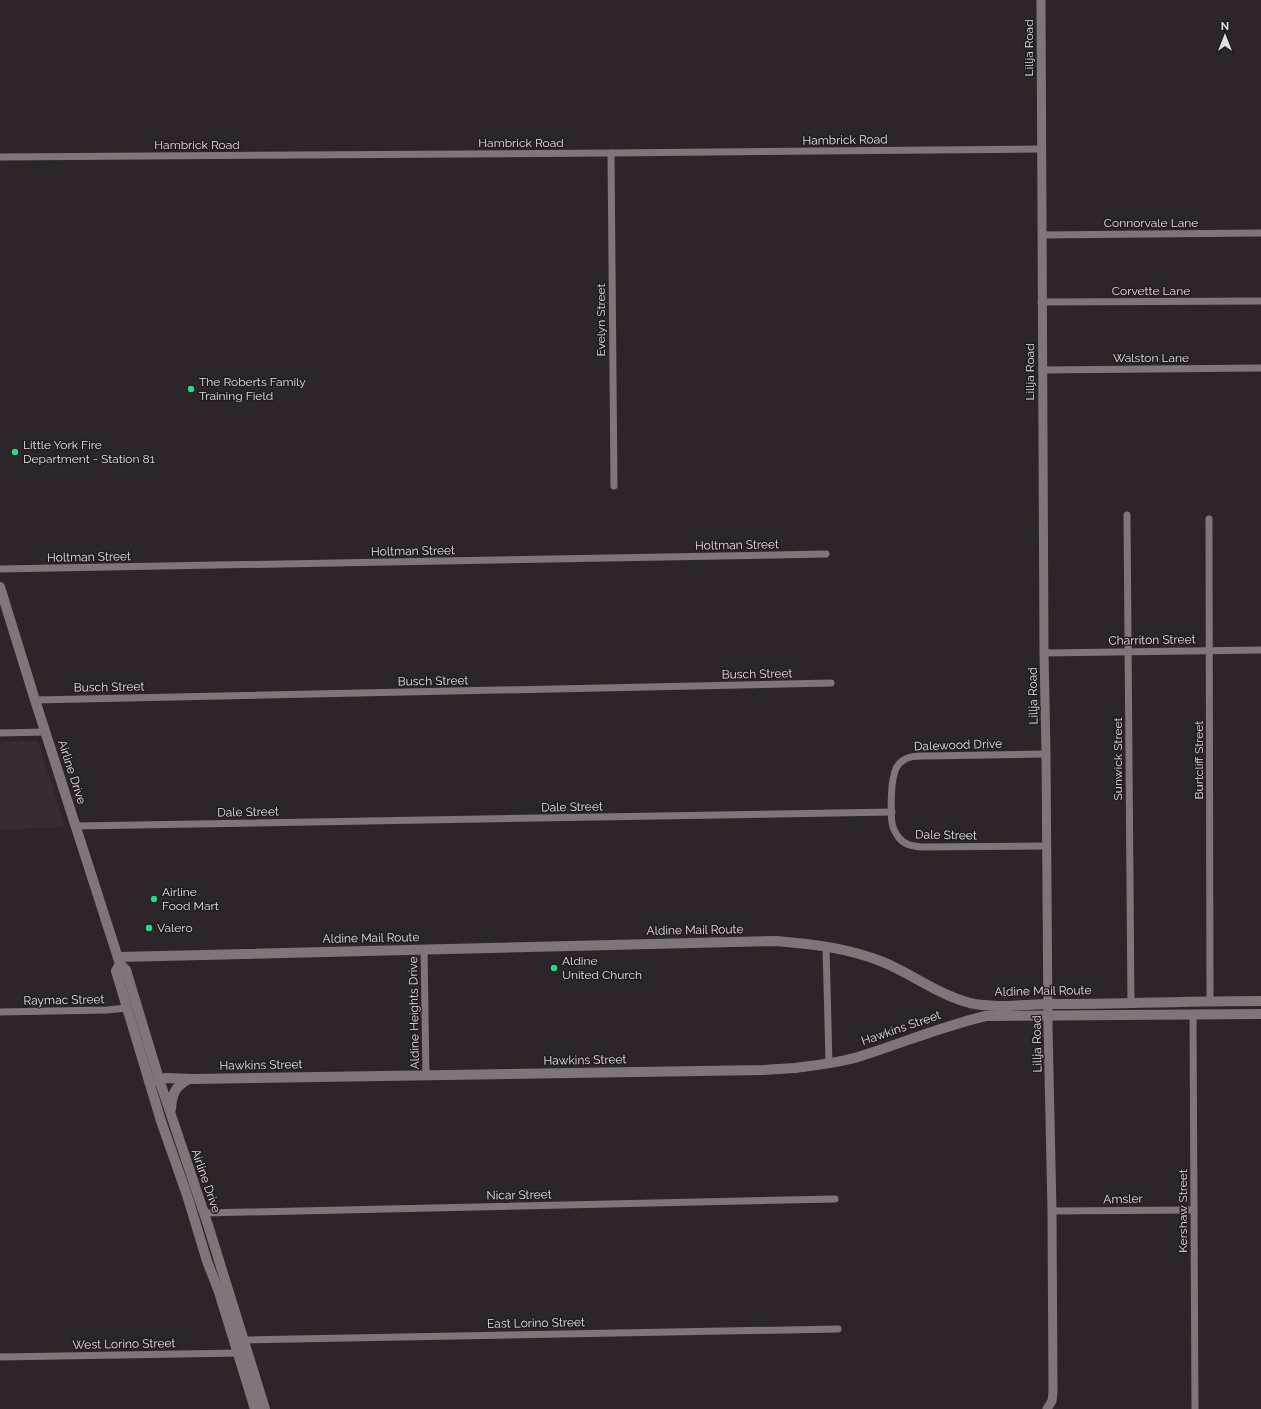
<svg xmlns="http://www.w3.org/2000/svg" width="1261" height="1409" viewBox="0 0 1261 1409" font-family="Raleway,sans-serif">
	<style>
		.built { fill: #372b34 }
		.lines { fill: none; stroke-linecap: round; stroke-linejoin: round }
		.minor { stroke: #7e767b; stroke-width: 7 }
		.tertiary { stroke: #7e767b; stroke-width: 9 }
		.secondary { stroke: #7e767b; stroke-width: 10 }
		.poi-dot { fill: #2ad884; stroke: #221c21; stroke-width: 1.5 }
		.labels { text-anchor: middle; stroke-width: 3; stroke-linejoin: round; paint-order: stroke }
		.street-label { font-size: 12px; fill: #e2dee1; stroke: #221c21 }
		.poi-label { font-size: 12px; fill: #e2dee1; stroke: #221c21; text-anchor: start }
	</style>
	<rect width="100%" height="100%" fill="#2c262a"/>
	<!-- built -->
	<polygon class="built" points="38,741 65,827 0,830 0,742"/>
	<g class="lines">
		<!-- minor -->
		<g class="minor">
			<polyline points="611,153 614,486"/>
			<polyline points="0,157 611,153 1041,149"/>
			<polyline points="1042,235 1261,233"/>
			<polyline points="1041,302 1261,301"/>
			<polyline points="1042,370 1261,368"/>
			<polyline points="1127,515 1131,1004"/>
			<polyline points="1209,519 1210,1001"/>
			<polyline points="0,569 826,554"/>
			<polyline points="1044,653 1261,650"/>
			<polyline points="35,700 831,683"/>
			<polyline points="0,733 45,732"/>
			<path d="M1046 754 928 756C919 756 909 755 901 762 897 765 895 770 894 775 891 784 890 818 893 827 894 830 897 835 899 838 905 845 912 846 921 847L1046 846"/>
			<polyline points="76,826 892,812"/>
			<polyline points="826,946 829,1063"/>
			<polyline points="424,950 426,1075"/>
			<polyline points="0,1012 107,1010 127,1008"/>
			<polyline points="1193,1014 1195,1409"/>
			<polyline points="1052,1211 1194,1210"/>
			<polyline points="204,1213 835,1199"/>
			<polyline points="240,1340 838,1329"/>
			<polyline points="0,1357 241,1353"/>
		</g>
		<!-- tertiary -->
		<polyline class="tertiary" points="1041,0 1044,653 1046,754 1048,1026 1052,1211 1053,1392 1052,1401 1047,1409"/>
		<!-- secondary -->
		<g class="secondary">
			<polyline points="0,587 35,700 120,964 126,970 159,1079 208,1225 265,1409"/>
			<path d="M118 957 776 941C813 944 848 948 883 962 912 974 939 995 970 1003 997 1009 1025 1004 1052 1004 1122 1004 1191 1001 1261 1001"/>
			<polyline points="120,964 116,971 161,1121 187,1195 207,1261 219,1292 255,1409"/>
			<path d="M149 1081 167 1078 194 1079 763 1070 795 1068C817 1065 839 1063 861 1056 903 1043 942 1026 986 1016L1261 1014"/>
			<path d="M171 1109C172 1094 175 1086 189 1079"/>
		</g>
	</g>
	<!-- markers -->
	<g class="poi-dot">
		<circle cx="191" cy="389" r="4"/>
		<circle cx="15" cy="452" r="4"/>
		<circle cx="154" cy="899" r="4"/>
		<circle cx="149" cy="928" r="4"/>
		<circle cx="554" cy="968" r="4"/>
	</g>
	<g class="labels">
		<!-- street labels -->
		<g class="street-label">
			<text transform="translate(1029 48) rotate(-90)" y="4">Lillja Road</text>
			<text transform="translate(845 140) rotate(-1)" y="4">Hambrick Road</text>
			<text x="521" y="147">Hambrick Road</text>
			<text x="197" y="149">Hambrick Road</text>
			<text x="1151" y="227">Connorvale Lane</text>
			<text x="1151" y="295">Corvette Lane</text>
			<text transform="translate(601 320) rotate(-90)" y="4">Evelyn Street</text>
			<text x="1151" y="362">Walston Lane</text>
			<text transform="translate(1030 372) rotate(-90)" y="4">Lillja Road</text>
			<text transform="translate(737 545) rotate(-1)" y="4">Holtman Street</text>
			<text transform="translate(413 551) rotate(-1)" y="4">Holtman Street</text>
			<text transform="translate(89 557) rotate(-1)" y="4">Holtman Street</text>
			<text transform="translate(1152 640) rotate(-1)" y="4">Charriton Street</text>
			<text transform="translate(757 674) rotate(-1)" y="4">Busch Street</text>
			<text transform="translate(433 681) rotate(-1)" y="4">Busch Street</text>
			<text transform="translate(109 687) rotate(-1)" y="4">Busch Street</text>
			<text transform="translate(1033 696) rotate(-91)" y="4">Lillja Road</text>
			<text transform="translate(958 745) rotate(-2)" y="4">Dalewood Drive</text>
			<text transform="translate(1118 759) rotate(-90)" y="4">Sunwick Street</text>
			<text transform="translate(1199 760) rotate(-90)" y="4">Burtcliff Street</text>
			<text transform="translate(72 772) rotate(72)" y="4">Airline Drive</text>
			<text transform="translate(572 807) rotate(-1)" y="4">Dale Street</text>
			<text transform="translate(248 812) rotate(-1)" y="4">Dale Street</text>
			<text transform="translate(946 835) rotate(1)" y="4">Dale Street</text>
			<text transform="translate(695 930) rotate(-1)" y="4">Aldine Mail Route</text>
			<text transform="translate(371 938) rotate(-1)" y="4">Aldine Mail Route</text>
			<text transform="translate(1043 991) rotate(-1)" y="4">Aldine Mail Route</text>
			<text transform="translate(64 1000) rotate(-1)" y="4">Raymac Street</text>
			<text transform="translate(414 1013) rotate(-91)" y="4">Aldine Heights Drive</text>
			<text transform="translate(901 1028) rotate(-19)" y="4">Hawkins Street</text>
			<text transform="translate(1037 1044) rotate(-91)" y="4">Lillja Road</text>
			<text transform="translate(585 1060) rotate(-1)" y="4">Hawkins Street</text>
			<text transform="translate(261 1065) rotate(-1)" y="4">Hawkins Street</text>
			<text transform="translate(206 1181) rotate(71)" y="4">Airline Drive</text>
			<text transform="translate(519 1195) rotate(-1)" y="4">Nicar Street</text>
			<text transform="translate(1123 1199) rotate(-1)" y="4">Amsler</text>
			<text transform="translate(1183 1211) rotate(-90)" y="4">Kershaw Street</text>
			<text transform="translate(536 1323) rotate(-1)" y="4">East Lorino Street</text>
			<text transform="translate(124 1344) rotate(-1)" y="4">West Lorino Street</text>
		</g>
		<!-- poi labels -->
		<g class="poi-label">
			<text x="199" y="386">The Roberts Family<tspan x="199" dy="14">Training Field</tspan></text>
			<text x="23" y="449">Little York Fire<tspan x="23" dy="14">Department - Station 81</tspan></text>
			<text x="162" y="896">Airline<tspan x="162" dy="14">Food Mart</tspan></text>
			<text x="157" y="932">Valero</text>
			<text x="562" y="965">Aldine<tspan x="562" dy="14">United Church</tspan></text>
		</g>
	</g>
	<!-- north arrow -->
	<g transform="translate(1225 36)" stroke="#221c21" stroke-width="3" paint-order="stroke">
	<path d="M0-3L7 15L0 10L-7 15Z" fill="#e2dee1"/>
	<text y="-6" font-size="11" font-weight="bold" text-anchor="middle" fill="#e2dee1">N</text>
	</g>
</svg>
